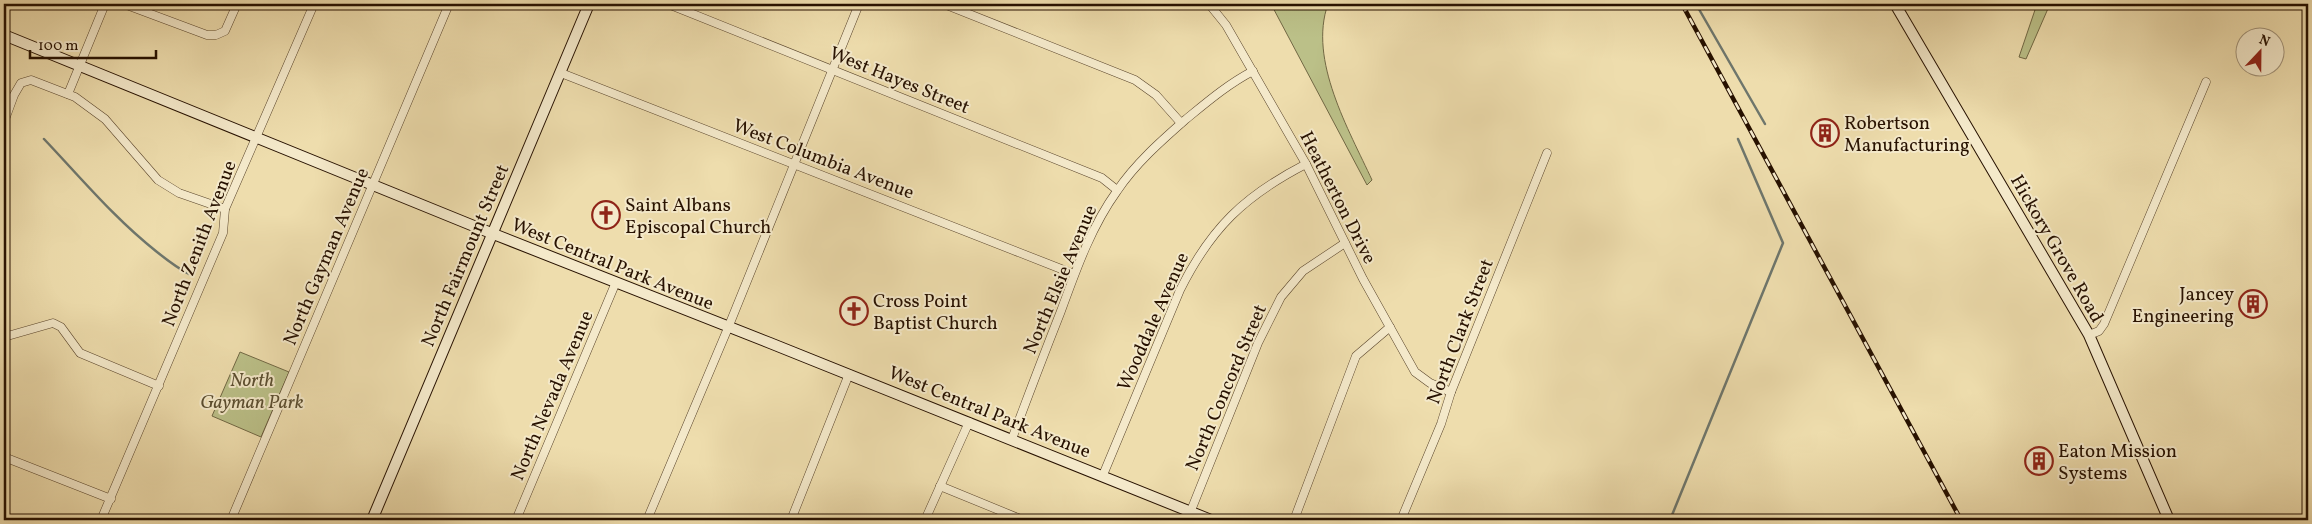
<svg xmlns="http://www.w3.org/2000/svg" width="2312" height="524" viewBox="0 0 2312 524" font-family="Vollkorn,serif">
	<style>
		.green { fill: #bbc088; stroke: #716844 }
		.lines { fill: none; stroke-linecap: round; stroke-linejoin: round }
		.stream { stroke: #6e766c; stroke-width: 2.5 }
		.street-casing { stroke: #59442b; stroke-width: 9 }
		.secondary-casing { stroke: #271100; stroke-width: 12 }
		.street { stroke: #f4e9ca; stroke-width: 8 }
		.secondary { stroke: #f4e9ca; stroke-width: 10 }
		.rail-casing { stroke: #271100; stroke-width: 4.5 }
		.rail { stroke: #f4e9ca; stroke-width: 2.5; stroke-dasharray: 8; stroke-linecap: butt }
		.labels { text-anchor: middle; stroke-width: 4; stroke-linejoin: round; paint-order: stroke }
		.street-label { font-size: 19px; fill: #271100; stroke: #f4e9ca }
		.poi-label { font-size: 19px; fill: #271100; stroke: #f4e9ca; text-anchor: start }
		.park-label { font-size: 19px; font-style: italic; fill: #5b4e30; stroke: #f4e9ca }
	</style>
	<rect width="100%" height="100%" fill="#eeddad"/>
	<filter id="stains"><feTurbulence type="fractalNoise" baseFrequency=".004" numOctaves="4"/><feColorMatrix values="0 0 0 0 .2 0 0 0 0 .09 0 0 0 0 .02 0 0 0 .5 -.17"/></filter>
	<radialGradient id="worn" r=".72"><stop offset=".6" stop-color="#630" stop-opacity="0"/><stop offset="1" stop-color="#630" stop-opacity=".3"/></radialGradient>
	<!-- green -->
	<g class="green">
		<path d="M1271 4H1328C1308 60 1349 130 1372 180L1367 185Z"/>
		<polygon points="2037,4 2050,4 2026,59 2019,57"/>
		<polygon points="240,352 289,372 261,437 212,416"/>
	</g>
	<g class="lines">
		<!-- stream -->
		<g class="stream">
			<polyline points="1696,4 1765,124"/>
			<path d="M44 139C81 178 115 219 157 252 167 260 177 268 189 274"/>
			<polyline points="1670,520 1783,243 1738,139"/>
		</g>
		<defs>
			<g id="street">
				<polyline points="124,4 207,35 216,35 225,31 237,4"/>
				<polyline points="668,4 1102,178 1117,190"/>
				<polyline points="944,4 1135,80 1156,95 1181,123"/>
				<polyline points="1209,4 1226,25 1306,164 1363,279 1415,372 1430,383 1451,392"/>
				<polyline points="561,73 1074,274"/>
				<polyline points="68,94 105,4"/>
				<polyline points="4,122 14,95 21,83 31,80 75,97 105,119 158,180 179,193 225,209"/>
				<polyline points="2089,335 2099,331 2104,324 2206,82"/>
				<polyline points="4,337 53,323 61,327 80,353 159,386"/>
				<path d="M1012 439C1028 396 1044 354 1061 311 1076 270 1091 227 1117 191 1135 164 1161 141 1185 120 1207 102 1228 84 1253 71"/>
				<polyline points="4,457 111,499"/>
				<path d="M1103 475 1180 290C1211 228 1244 196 1306 164"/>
				<polyline points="940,486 1023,520"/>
				<polyline points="1190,513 1258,343 1281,297 1303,271 1345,243"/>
				<polyline points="101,520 223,233 225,209 314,4"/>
				<polyline points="231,520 449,4"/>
				<polyline points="516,520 616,282"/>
				<polyline points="647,520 728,328 859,4"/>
				<polyline points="791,520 849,374"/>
				<polyline points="925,520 969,422"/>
				<polyline points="1294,520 1356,356 1390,327"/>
				<polyline points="1401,520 1441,424 1451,392 1547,153"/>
			</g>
			<g id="secondary">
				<polyline points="1895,4 2089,335 2169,520"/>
				<polyline points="4,35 491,233 770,343 1211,520"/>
				<polyline points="372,520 589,4"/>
			</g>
		</defs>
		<!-- street casing -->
		<use href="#street" class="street-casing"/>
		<!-- secondary casing -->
		<use href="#secondary" class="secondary-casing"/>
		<!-- street -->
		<use href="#street" class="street"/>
		<!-- secondary -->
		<use href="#secondary" class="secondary"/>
		<defs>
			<polyline id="rail" points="1682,4 1961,520"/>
		</defs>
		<!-- rail casing -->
		<use href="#rail" class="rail-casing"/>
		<!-- rail -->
		<use href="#rail" class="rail"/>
	</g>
	<!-- icons -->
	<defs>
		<symbol id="building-ring" viewBox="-11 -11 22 22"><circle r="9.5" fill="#f4e9ca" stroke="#8f2418" stroke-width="1.5"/><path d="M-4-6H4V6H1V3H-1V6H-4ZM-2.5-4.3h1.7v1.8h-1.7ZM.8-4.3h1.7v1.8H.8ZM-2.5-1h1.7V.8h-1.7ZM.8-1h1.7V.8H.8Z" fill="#8f2418"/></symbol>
		<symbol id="church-ring" viewBox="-11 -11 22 22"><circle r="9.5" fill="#f4e9ca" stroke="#8f2418" stroke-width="1.5"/><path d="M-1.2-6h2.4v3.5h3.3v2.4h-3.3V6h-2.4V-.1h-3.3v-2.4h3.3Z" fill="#8f2418"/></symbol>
	</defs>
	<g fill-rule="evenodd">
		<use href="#building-ring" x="1809" y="117" width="32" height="32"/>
		<use href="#church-ring" x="590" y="199" width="32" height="32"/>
		<use href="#building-ring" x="2237" y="288" width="32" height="32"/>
		<use href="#church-ring" x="838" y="295" width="32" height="32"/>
		<use href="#building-ring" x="2023" y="445" width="32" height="32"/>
	</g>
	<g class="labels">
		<!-- street labels -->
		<g class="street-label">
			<text transform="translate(900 79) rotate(22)" y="7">West Hayes Street</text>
			<text transform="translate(824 158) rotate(21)" y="7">West Columbia Avenue</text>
			<text transform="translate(1339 197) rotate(63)" y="7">Heatherton Drive</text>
			<text transform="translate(198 243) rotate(-69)" y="7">North Zenith Avenue</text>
			<text transform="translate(2058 248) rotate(60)" y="7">Hickory Grove Road</text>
			<text transform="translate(464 255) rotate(-67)" y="7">North Fairmount Street</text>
			<text transform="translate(325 256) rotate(-67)" y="7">North Gayman Avenue</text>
			<text transform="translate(613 263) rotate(22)" y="7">West Central Park Avenue</text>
			<text transform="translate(1059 279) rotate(-67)" y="7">North Elsie Avenue</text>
			<text transform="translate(1152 321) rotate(-66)" y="7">Wooddale Avenue</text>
			<text transform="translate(1459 331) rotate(-69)" y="7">North Clark Street</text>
			<text transform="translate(1225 387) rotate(-67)" y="7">North Concord Street</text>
			<text transform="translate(551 395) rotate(-67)" y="7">North Nevada Avenue</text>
			<text transform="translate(990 411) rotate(22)" y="7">West Central Park Avenue</text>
		</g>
		<!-- poi labels -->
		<g class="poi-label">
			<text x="1844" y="129">Robertson<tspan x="1844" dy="22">Manufacturing</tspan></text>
			<text x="625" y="211">Saint Albans<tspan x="625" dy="22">Episcopal Church</tspan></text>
			<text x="2234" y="300" text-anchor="end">Jancey<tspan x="2234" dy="22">Engineering</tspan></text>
			<text x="873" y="307">Cross Point<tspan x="873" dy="22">Baptist Church</tspan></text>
			<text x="2058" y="457">Eaton Mission<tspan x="2058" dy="22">Systems</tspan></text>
		</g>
		<!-- park labels -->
		<g class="park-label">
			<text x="252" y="386">North<tspan x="252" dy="22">Gayman Park</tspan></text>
		</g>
	</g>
	<!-- margin -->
	<rect width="2312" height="524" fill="none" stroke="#eeddad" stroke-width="20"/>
	<rect x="5" y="5" width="2302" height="514" fill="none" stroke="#271100" stroke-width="2.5"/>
	<rect x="10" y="10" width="2292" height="504" fill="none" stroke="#271100"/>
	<!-- north arrow -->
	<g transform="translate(2260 52) rotate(22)"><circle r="24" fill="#f4e9ca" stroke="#a29379"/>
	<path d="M0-4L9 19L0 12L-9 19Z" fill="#8f2418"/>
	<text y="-8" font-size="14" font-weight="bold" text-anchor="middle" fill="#271100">N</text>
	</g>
	<!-- scale -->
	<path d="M30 50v8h126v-8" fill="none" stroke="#271100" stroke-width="2.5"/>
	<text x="38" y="50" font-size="15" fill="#271100" stroke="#f4e9ca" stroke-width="4" paint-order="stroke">100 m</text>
	<rect width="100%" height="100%" filter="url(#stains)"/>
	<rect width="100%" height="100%" fill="url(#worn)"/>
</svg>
